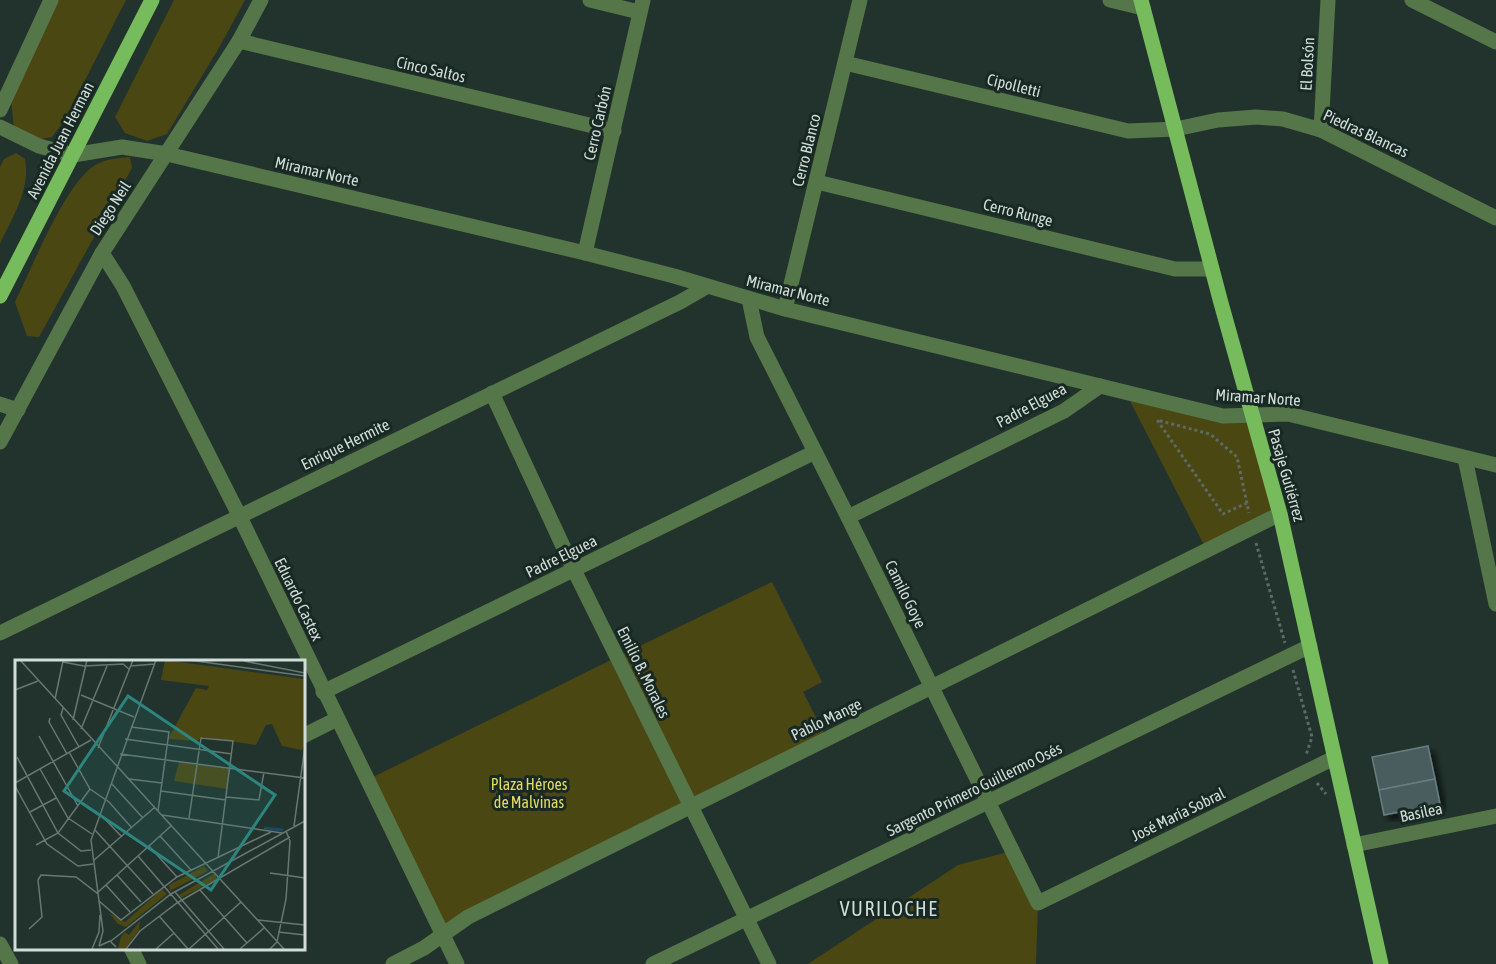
<svg xmlns="http://www.w3.org/2000/svg" width="1496" height="964" viewBox="0 0 1496 964" font-family="'Asap Condensed',sans-serif">
	<style>
		.green { fill: #4b4712 }
		.building { fill: #485d5f; stroke: #687d7f; stroke-width: 1.5; filter: url(#shadow) }
		.lines { fill: none; stroke-linecap: round; stroke-linejoin: round }
		.path { stroke: #5c6b65; stroke-width: 3; stroke-dasharray: 3 3; stroke-linecap: butt }
		.minor { stroke: #547649; stroke-width: 15 }
		.major { stroke: #76bc5c; stroke-width: 15 }
		.labels { text-anchor: middle; stroke-width: 6; stroke-linejoin: round; paint-order: stroke }
		.street-label { font-size: 16px; fill: #d2ddd9; stroke: #182923 }
		.park-label { font-size: 16px; fill: #e4da60; stroke: #182923 }
		.quarter-label { font-size: 20px; letter-spacing: 1.5px; fill: #d2ddd9; stroke: #182923 }
		.inset-river { fill: none; stroke: #1a4a64; stroke-width: 3 }
		.inset-road { fill: none; stroke: #687772; stroke-width: 1.5 }
		.view { fill: #2c857e; fill-opacity: 0.15; stroke: #2c857e; stroke-width: 3 }
		.inset-edge { fill: none; stroke: #d2ddd9; stroke-width: 3 }
	</style>
	<defs>
		<filter id="shadow"><feDropShadow dx="5.5" dy="5.5" stdDeviation="3" flood-color="#0009"/></filter>
	</defs>
	<rect width="100%" height="100%" fill="#22332d"/>
	<!-- green -->
	<g class="green">
		<polygon points="58,0 126,0 64,121 52,137 36,140 14,128 11,99"/>
		<polygon points="174,0 245,0 220,46 167,134 147,141 125,133 115,117"/>
		<path d="M16 153 25 159C31 189 12 218 0 244V167L4 159Z"/>
		<path d="M130 157 132 168 39 337 27 336 15 302C31 270 65 184 94 166 104 159 118 158 130 157Z"/>
		<polygon points="1130,401 1248,420 1274,511 1204,545"/>
		<polygon points="772,582 822,682 803,692 827,739 442,935 367,780 617,657"/>
		<polygon points="1012,851 1038,903 1036,964 808,964 958,865"/>
	</g>
	<!-- building -->
	<g class="building">
		<polygon points="1428,746 1435,779 1379,790 1372,757"/>
		<polygon points="1435,779 1440,804 1384,815 1379,790"/>
	</g>
	<g class="lines">
		<!-- path -->
		<g class="path">
			<polyline points="1247,503 1223,514 1157,420 1210,434 1237,457 1249,513"/>
			<polyline points="1256,543 1285,643"/>
			<polyline points="1293,670 1312,737 1306,755"/>
			<polyline points="1317,783 1326,794"/>
		</g>
		<!-- minor -->
		<g class="minor">
			<polyline points="590,0 639,12"/>
			<polyline points="1110,0 1143,8"/>
			<polyline points="1412,0 1496,42"/>
			<polyline points="239,41 614,131"/>
			<polyline points="845,63 1128,131 1176,129 1218,120 1256,117 1283,119 1321,130 1496,218"/>
			<polyline points="0,110 51,0"/>
			<polyline points="0,127 39,146 73,155 122,147 167,154 585,253 674,276 785,309 1223,416 1288,414 1496,465"/>
			<polyline points="1321,130 1328,0"/>
			<polyline points="817,182 1175,269 1212,269"/>
			<polyline points="102,253 123,286 239,515 457,964"/>
			<polyline points="585,253 643,0"/>
			<polyline points="749,299 757,337 848,517 1038,903 1334,758"/>
			<polyline points="785,309 860,0"/>
			<polyline points="492,393 574,570 769,964"/>
			<polyline points="0,404 18,410"/>
			<polyline points="0,442 102,253 239,41 261,0"/>
			<polyline points="1465,458 1496,604"/>
			<polyline points="848,517 1064,411 1100,386"/>
			<polyline points="0,633 680,302 706,287"/>
			<polyline points="323,692 815,452"/>
			<polyline points="303,736 337,719"/>
			<polyline points="1354,845 1496,816"/>
			<polyline points="0,944 11,964"/>
			<polyline points="131,948 139,964"/>
			<polyline points="393,964 424,948 468,917 1280,514"/>
			<polyline points="653,964 1310,646"/>
		</g>
		<!-- major -->
		<g class="major">
			<polyline points="1141,0 1221,303 1280,514 1381,964"/>
			<polyline points="0,296 152,0"/>
		</g>
	</g>
	<g class="labels">
		<!-- street labels -->
		<g class="street-label">
			<text transform="translate(1307 64) rotate(-87)" y="6">El Bolsón</text>
			<text transform="translate(431 69) rotate(13)" y="6">Cinco Saltos</text>
			<text transform="translate(1014 85) rotate(14)" y="6">Cipolletti</text>
			<text transform="translate(597 123) rotate(-77)" y="6">Cerro Carbón</text>
			<text transform="translate(1366 133) rotate(25)" y="6">Piedras Blancas</text>
			<text transform="translate(60 140) rotate(-63)" y="6">Avenida Juan Herman</text>
			<text transform="translate(806 150) rotate(-76)" y="6">Cerro Blanco</text>
			<text transform="translate(317 171) rotate(13)" y="6">Miramar Norte</text>
			<text transform="translate(110 208) rotate(-57)" y="6">Diego Neil</text>
			<text transform="translate(1018 212) rotate(14)" y="6">Cerro Runge</text>
			<text transform="translate(788 290) rotate(14)" y="6">Miramar Norte</text>
			<text transform="translate(1258 397) rotate(4)" y="6">Miramar Norte</text>
			<text transform="translate(1031 405) rotate(-28)" y="6">Padre Elguea</text>
			<text transform="translate(345 444) rotate(-26)" y="6">Enrique Hermite</text>
			<text transform="translate(1287 475) rotate(74)" y="6">Pasaje Gutiérrez</text>
			<text transform="translate(561 556) rotate(-26)" y="6">Padre Elguea</text>
			<text transform="translate(906 594) rotate(64)" y="6">Camilo Goye</text>
			<text transform="translate(299 599) rotate(64)" y="6">Eduardo Castex</text>
			<text transform="translate(644 672) rotate(64)" y="6">Emilio B. Morales</text>
			<text transform="translate(826 719) rotate(-26)" y="6">Pablo Mange</text>
			<text transform="translate(974 789) rotate(-26)" y="6">Sargento Primero Guillermo Osés</text>
			<text transform="translate(1421 812) rotate(-12)" y="6">Basilea</text>
			<text transform="translate(1178 814) rotate(-26)" y="6">José María Sobral</text>
		</g>
		<!-- park labels -->
		<g class="park-label">
			<text x="529" y="790">Plaza Héroes<tspan x="529" dy="18">de Malvinas</tspan></text>
		</g>
		<!-- quarter labels -->
		<g class="quarter-label">
			<text x="889" y="916">VURILOCHE</text>
		</g>
	</g>
	<!-- overview -->
	<g transform="translate(15 660)">
		<rect width="290" height="290" fill="#22332d"/>
		<path d="M150 0 289 19V86L287 90 267 86 257 64 251 65 241 85 188 77 182 81 153 79 181 28 192 30 194 26 146 20ZM164 102 215 109 212 129 159 121ZM189 206 193 211 155 231 154 225ZM200 213 202 219 166 238 164 235ZM147 229 152 234 111 267 103 264 94 253 110 262ZM125 261 124 270 110 289H103L106 277 110 272 114 275Z" fill="#4b4712"/>
		<path class="inset-river" d="M249 168 268 170"/>
		<path class="inset-road" d="M5 0 269 289M174 0 290 16M229 1 290 13M48 2 69 6 108 4 114 9M115 6 140 4M0 30 23 21M66 35 119 57M40 39 48 1M48 48 46 55 64 87M35 58 34 62 52 94M58 60 72 0M116 67 154 72 143 151M66 69 92 6M24 76 63 146M110 79 217 94M83 88 118 0M54 92 75 129 94 142 117 168M105 94 290 118M2 97 43 173 66 191 76 190M25 109 53 158 77 174M114 119 147 123M0 123 76 80M96 123 128 158M0 126 32 184 63 206 78 204M146 131 211 140M211 137 244 140 249 112M15 152 41 138M85 154 107 177M147 155 267 173M174 158 186 78 218 81 203 198M279 166 290 86M80 170 138 234M145 176 176 210M21 185 43 173 75 129M134 186 162 217M123 196 203 289M78 201 140 147M255 213 290 218M102 215 126 242M91 225 115 252M185 230 232 283M160 232 209 289M84 241 106 260 162 217 256 172M144 256 173 289M243 260 290 265M14 269 27 257 23 220 26 215 61 217 82 233 156 166M263 272 290 275M96 281 156 234 290 161M84 286 88 271 76 180 141 0M84 286 95 281 101 287M77 289 84 272 85 255M111 289 125 271 162 243 275 177M141 289 159 273M174 289 226 242M225 289 249 268M255 289 262 282 271 239 275 181 271 171"/>
		<path class="view" d="M113 36 260 135 196 230 49 131Z"/>
		<rect width="290" height="290" class="inset-edge"/>
	</g>
</svg>
